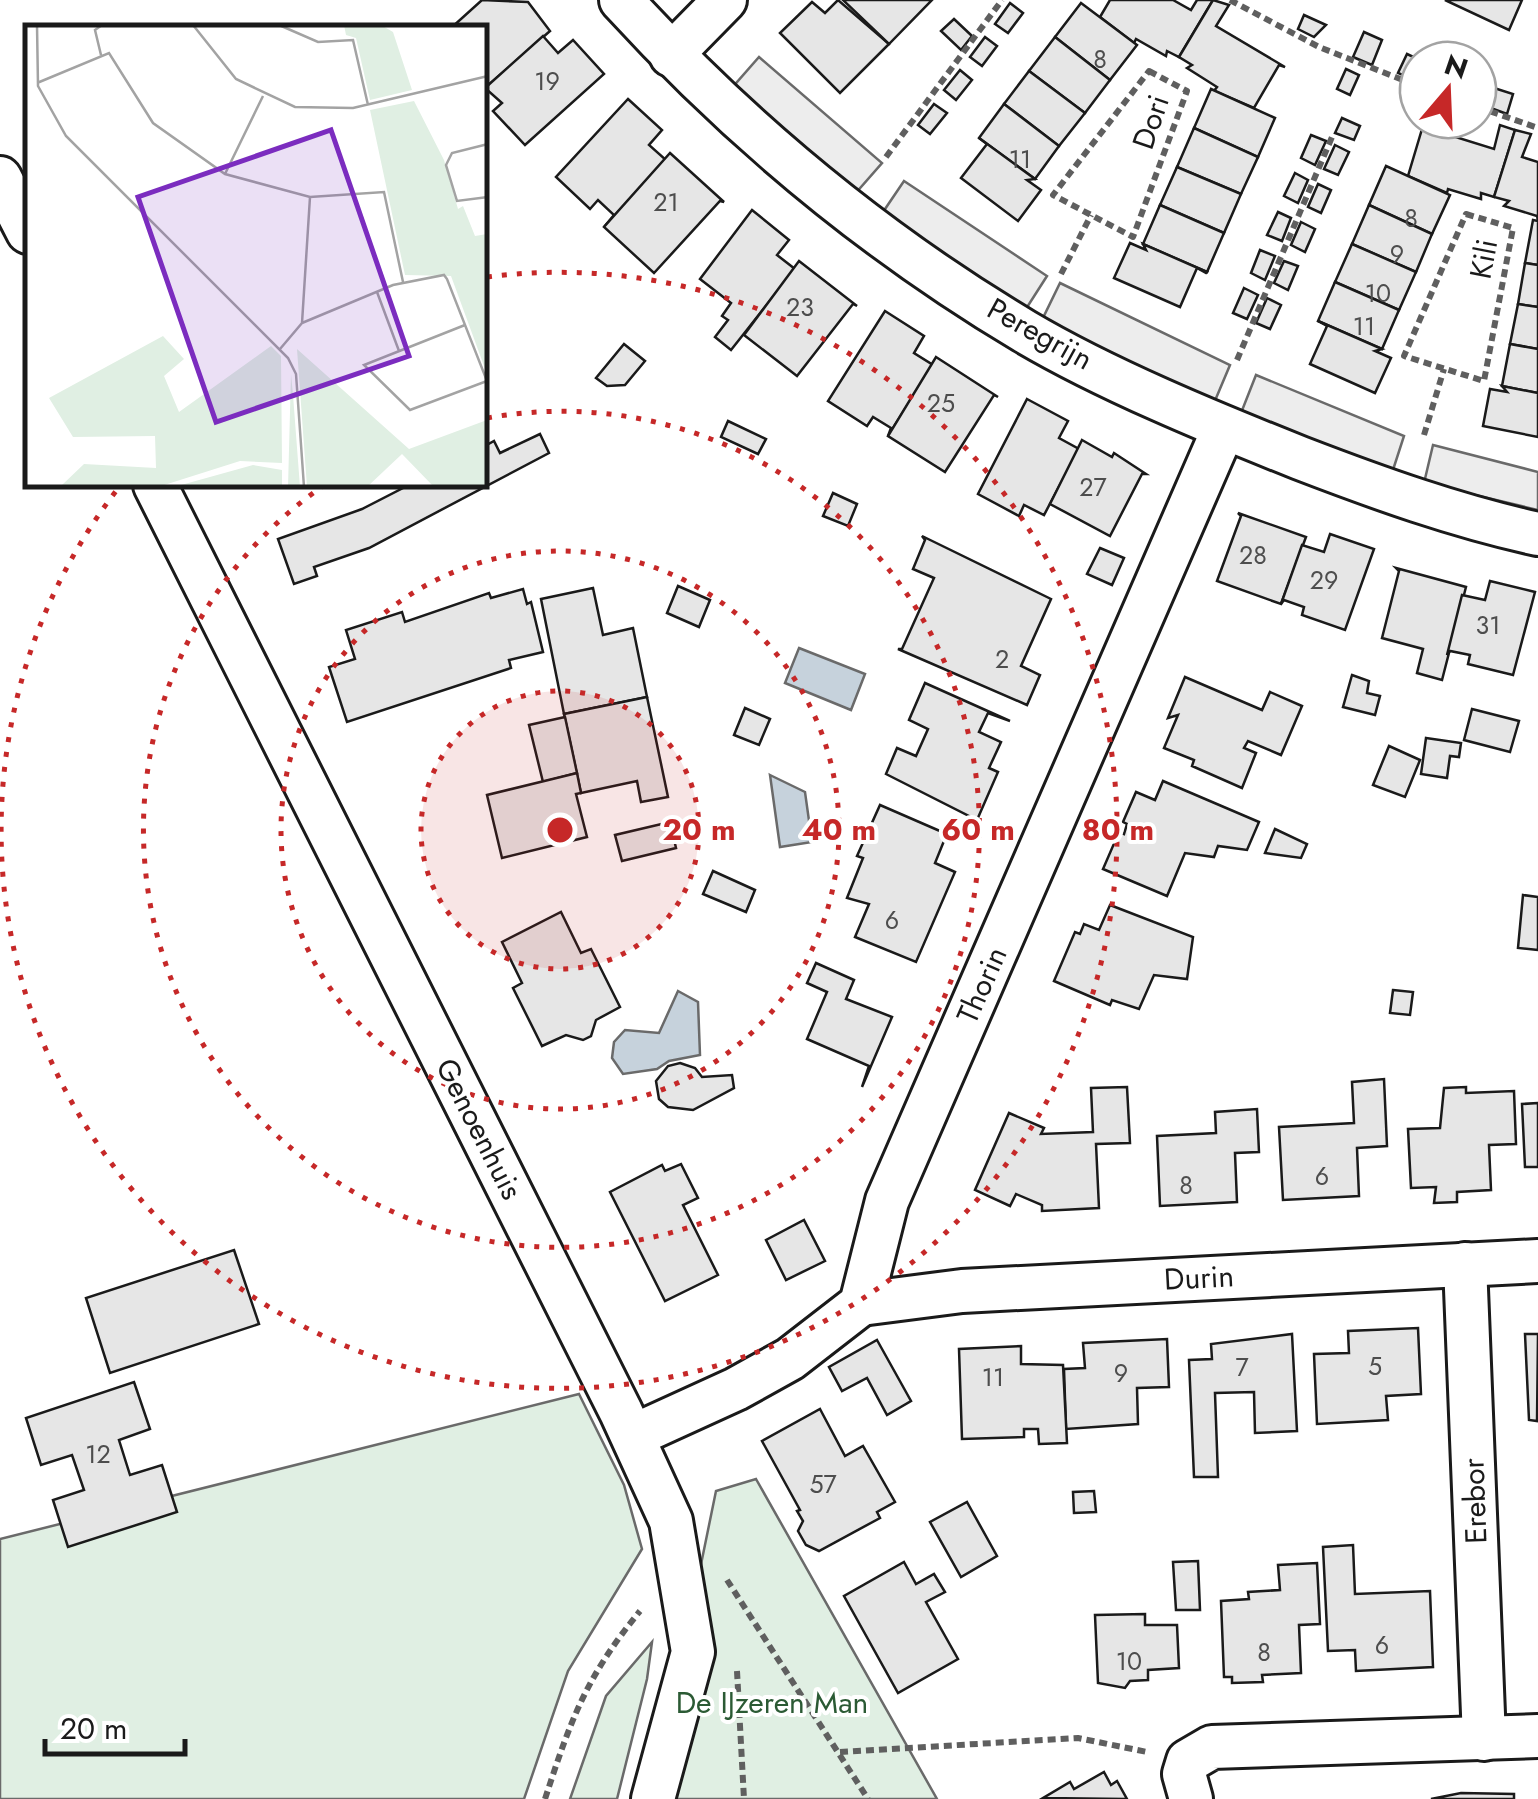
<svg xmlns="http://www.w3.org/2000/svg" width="1538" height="1799" viewBox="0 0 1538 1799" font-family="Jost,sans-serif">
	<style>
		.green { fill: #e0efe3; stroke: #6a6a6a; stroke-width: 2.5 }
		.parking { fill: #ededed; stroke: #6a6a6a; stroke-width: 2.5 }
		.water { fill: #c6d2dc; stroke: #6a6a6a; stroke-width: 2.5 }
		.building { fill: #e6e6e6; stroke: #1a1a1a; stroke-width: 2.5 }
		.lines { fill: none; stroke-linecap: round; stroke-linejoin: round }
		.minor-casing { stroke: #1a1a1a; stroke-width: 48 }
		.path { stroke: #5f5f5f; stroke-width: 6; stroke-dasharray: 8 5; stroke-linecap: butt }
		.minor { stroke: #fff; stroke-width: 42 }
		.ring { fill: none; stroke: #c62828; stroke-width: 5; stroke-dasharray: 5 10 }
		.labels { text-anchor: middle; stroke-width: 8; stroke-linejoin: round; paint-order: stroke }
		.number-label { font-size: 25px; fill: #4d4d4d }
		.street-label { font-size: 30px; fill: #1a1a1a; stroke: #fff }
		.park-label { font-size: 30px; fill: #2b5a34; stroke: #fff }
		.inset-road { fill: none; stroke: #a3a3a3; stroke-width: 2.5 }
		.view { fill: #7b2cbf; fill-opacity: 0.15; stroke: #7b2cbf; stroke-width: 5 }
		.inset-edge { fill: none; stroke: #1a1a1a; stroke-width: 5 }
		.centre { fill: #c62828; stroke: #fff; stroke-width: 5 }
		.ring-label { font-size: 30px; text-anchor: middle; font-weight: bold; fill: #c62828; stroke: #fff; stroke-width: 8; stroke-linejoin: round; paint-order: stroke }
	</style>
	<rect width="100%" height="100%" fill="#fff"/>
	<!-- green -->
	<g class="green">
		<polygon points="579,1394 624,1485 642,1549 568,1671 524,1799 0,1799 0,1539"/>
		<polygon points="756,1479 937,1799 653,1799 716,1491"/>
		<polygon points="652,1642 647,1679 617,1799 570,1799 606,1696"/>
	</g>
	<!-- parking -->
	<g class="parking">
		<polygon points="759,57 882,163 854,195 731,89"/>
		<polygon points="904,181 1047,276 1024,312 881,215"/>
		<polygon points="1060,283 1230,365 1214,403 1042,320"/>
		<polygon points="1256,375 1404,436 1392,473 1241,413"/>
		<polygon points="1433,445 1538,472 1538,510 1424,483"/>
	</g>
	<!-- water -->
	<g class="water">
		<polygon points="799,648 865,674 851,710 785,683"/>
		<polygon points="770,775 805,792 812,842 780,847"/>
		<polygon points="678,991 698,1002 700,1055 669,1061 657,1069 623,1074 612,1058 614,1042 625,1030 659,1033"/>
	</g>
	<!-- building -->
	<g class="building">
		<polygon points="482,0 528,2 550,31 485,88 485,28 451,28"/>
		<polygon points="838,0 889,44 840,93 780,33 812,2 825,13"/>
		<polygon points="843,0 932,0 889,44"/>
		<polygon points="1110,0 1173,0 1191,10 1197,0 1213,0 1179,57 1167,51 1166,56 1136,39 1134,43 1100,17"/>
		<polygon points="1213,0 1229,5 1216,26 1285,67 1279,65 1254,108 1214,91 1217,87 1187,68 1192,65 1179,57"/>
		<polygon points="1445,0 1522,0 1509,30"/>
		<polygon points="1010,3 1023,13 1008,33 995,24"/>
		<polygon points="1081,3 1137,45 1110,80 1055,37"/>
		<polygon points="1304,15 1326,25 1314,37 1298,29"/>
		<polygon points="954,19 972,36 961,50 941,31"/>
		<polygon points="1364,32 1382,40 1372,65 1353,57"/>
		<polygon points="543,36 558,53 573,40 604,74 525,145 493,111 502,103 485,88"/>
		<polygon points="985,37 997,46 982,66 970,57"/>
		<polygon points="1055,37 1110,80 1085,113 1029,71"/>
		<polygon points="1407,54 1420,60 1418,82 1398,73"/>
		<polygon points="1346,69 1359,75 1350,95 1337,89"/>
		<polygon points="960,70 972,80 956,100 944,90"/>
		<polygon points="1029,71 1085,113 1059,146 1004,104"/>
		<polygon points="1494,88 1513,94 1507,114 1488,107"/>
		<polygon points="1211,89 1275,118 1258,157 1194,128"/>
		<polygon points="628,99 662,130 649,145 666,160 604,227 614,215 598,200 590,209 556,177"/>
		<polygon points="934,104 947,113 930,134 918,125"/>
		<polygon points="1004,104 1059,146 1035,179 979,138"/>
		<polygon points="1342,118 1360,126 1354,140 1335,133"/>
		<polygon points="1417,125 1494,149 1500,125 1515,130 1494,197 1481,193 1481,199 1448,189 1447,193 1408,176 1422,129"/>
		<polygon points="1194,128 1258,157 1241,194 1177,167"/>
		<polygon points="1515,130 1531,134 1522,157 1538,162 1538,221 1537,216 1504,206 1509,201 1494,197"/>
		<polygon points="1311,135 1326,141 1315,165 1301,158"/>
		<polygon points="979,138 1035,179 1027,180 1041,190 1018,221 961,178 987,144"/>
		<polygon points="1335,145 1349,152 1338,175 1324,169"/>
		<polygon points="670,153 724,202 720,201 654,273 604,227"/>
		<polygon points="1386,166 1450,195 1432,234 1369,205"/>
		<polygon points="1177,167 1241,194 1224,233 1160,205"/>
		<polygon points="1295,173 1308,180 1298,203 1284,196"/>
		<polygon points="1318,184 1331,190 1321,213 1308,207"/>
		<polygon points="1160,205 1224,233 1207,272 1143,244"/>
		<polygon points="1369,205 1432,234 1416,272 1352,244"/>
		<polygon points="752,210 789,240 777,255 795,269 731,350 715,337 728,320 722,316 731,303 700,279"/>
		<polygon points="1278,212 1291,218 1282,241 1267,235"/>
		<polygon points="1533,220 1538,221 1538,265 1525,263"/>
		<polygon points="1301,222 1315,229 1305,252 1291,245"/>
		<polygon points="1130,243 1146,250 1143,244 1207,272 1206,273 1197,268 1180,307 1114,278"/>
		<polygon points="1352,244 1416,272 1399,310 1335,282"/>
		<polygon points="1260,250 1275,256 1265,280 1251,273"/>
		<polygon points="799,261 857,306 853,304 797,376 744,335"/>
		<polygon points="1284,261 1298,266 1288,290 1274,283"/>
		<polygon points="1525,263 1538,265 1538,307 1518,304"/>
		<polygon points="1335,282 1399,310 1382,349 1318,321"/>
		<polygon points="1244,288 1258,295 1247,319 1233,313"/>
		<polygon points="1267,298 1281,305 1270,329 1256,323"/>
		<polygon points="1518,304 1538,307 1538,349 1510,344"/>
		<polygon points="885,311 924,336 914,353 933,365 888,436 891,428 873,417 867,426 828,401"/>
		<polygon points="1318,321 1382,349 1375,351 1391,358 1375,393 1310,364 1327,326"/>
		<polygon points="624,344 645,361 625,385 607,386 596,378"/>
		<polygon points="1510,344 1538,349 1538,393 1502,386"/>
		<polygon points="936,357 998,397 994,395 945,472 888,436"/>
		<polygon points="1502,386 1538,393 1538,437 1483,426 1490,389 1507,392"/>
		<polygon points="1027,399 1068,421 1059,438 1079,449 1044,515 1024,505 1019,516 978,494"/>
		<polygon points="728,421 766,439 758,454 721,437"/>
		<polygon points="540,434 549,453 369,548 314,567 317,576 294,584 278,539 362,509 409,485 485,485 485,446 494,441 500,453"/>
		<polygon points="1082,440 1112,457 1114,453 1146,474 1142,474 1110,536 1050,504"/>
		<polygon points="833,493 857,504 848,526 823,516"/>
		<polygon points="1238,513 1306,537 1281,604 1217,581 1241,516"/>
		<polygon points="1330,534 1374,549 1345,630 1302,615 1304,607 1284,600 1281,604 1302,545 1324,552"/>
		<polygon points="922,536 1051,599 1021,666 1040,675 1027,705 898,649 902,649 934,578 913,569 925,540"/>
		<polygon points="1100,548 1124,558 1112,585 1087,574"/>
		<polygon points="1396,568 1466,587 1442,680 1417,673 1423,649 1382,638 1399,571"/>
		<polygon points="1490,581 1535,592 1513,675 1468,664 1470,655 1450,651 1447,655 1462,595 1485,600"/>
		<polygon points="678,586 710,600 699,627 667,613"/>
		<polygon points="593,588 603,635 633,628 647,697 564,714 541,599"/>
		<polygon points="523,589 527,604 531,602 543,652 509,660 511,668 347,722 329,667 355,659 346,630 402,612 405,622 489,593 491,598"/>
		<polygon points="1352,675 1369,681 1367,693 1380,696 1375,715 1343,707"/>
		<polygon points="1185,677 1262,710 1270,692 1302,706 1281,755 1248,741 1244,748 1256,753 1242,788 1192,766 1194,760 1164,748 1178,715 1168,718"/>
		<polygon points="925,683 1010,721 988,713 979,732 1001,742 989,768 998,772 977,820 886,774 897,748 916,756 928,729 909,720"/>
		<polygon points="647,697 668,797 641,802 637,781 581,793 564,714"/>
		<polygon points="745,708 770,719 759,745 734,735"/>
		<polygon points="1472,709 1519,721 1510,752 1464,740"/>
		<polygon points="565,717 577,773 543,782 529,725"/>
		<polygon points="1426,738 1461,743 1459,757 1450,756 1447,778 1421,774"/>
		<polygon points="1389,746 1420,760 1405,797 1373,785"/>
		<polygon points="577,773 581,793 576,794 587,837 502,858 487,795"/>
		<polygon points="1163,781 1259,822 1247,850 1218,846 1214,857 1185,853 1167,896 1103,869 1119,832 1124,834 1127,824 1123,822 1136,792 1155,800"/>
		<polygon points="880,805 956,838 946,836 935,863 955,872 916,962 855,937 869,904 847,898 863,858 857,856"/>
		<polygon points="670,822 676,848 622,861 615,835"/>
		<polygon points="1275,829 1307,844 1301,858 1265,853"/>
		<polygon points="713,871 755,890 746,912 703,894"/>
		<polygon points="1523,895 1538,897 1538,950 1518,948"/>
		<polygon points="1110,905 1193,937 1187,979 1154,975 1139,1009 1112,1000 1110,1005 1054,981 1075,932 1080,934 1084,924 1099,930"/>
		<polygon points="561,912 581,953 591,949 620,1007 596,1020 591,1036 583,1040 566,1035 542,1046 513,988 522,983 502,942"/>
		<polygon points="816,963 854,980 846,999 892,1017 862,1087 869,1066 807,1039 827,992 807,983"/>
		<polygon points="1393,990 1413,992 1410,1015 1390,1013"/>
		<polygon points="680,1063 695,1068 702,1077 732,1075 734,1088 693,1110 668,1107 659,1099 656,1081 668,1066"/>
		<polygon points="1384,1079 1387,1146 1357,1148 1359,1196 1283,1200 1279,1127 1354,1123 1352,1082"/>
		<polygon points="1127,1087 1130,1143 1096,1144 1099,1208 1042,1211 1042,1205 1016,1194 1010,1206 975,1190 1009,1113 1044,1128 1041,1134 1093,1132 1091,1088"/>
		<polygon points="1466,1087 1466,1093 1514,1091 1516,1144 1489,1145 1491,1190 1457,1192 1457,1202 1434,1203 1436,1187 1411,1188 1408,1129 1440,1128 1444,1088"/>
		<polygon points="1538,1103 1538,1167 1525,1167 1522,1104"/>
		<polygon points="1257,1109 1259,1152 1235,1153 1237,1202 1160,1206 1157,1136 1216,1133 1215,1112"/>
		<polygon points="681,1164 698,1198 683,1205 718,1275 665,1301 610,1192 662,1165 665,1171"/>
		<polygon points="804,1220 825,1261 786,1280 766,1240"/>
		<polygon points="234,1250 259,1324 110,1373 86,1298"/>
		<polygon points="1418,1328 1421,1394 1386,1396 1388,1420 1317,1424 1314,1354 1349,1353 1348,1331"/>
		<polygon points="1292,1334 1297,1431 1255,1433 1254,1392 1215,1393 1218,1477 1194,1477 1189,1360 1212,1359 1211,1344"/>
		<polygon points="1525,1334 1538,1334 1537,1421 1529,1420"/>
		<polygon points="1167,1339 1169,1387 1137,1388 1138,1424 1066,1429 1064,1369 1085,1368 1083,1343"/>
		<polygon points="877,1340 911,1401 887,1415 867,1378 842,1391 829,1367"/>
		<polygon points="1021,1346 1021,1364 1063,1365 1067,1443 1039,1444 1038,1429 1024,1429 1024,1437 962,1439 959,1349"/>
		<polygon points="134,1382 150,1429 119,1440 130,1475 162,1465 177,1512 68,1547 53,1500 84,1490 72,1455 41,1465 26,1418"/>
		<polygon points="820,1409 845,1456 863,1446 895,1502 877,1512 880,1518 819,1551 806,1545 798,1531 803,1521 797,1511 800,1510 762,1441"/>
		<polygon points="1094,1491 1096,1512 1074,1513 1073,1492"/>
		<polygon points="967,1502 997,1556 961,1577 930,1522"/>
		<polygon points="1353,1545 1355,1594 1430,1591 1433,1667 1356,1671 1355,1650 1328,1651 1323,1547"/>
		<polygon points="1198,1561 1200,1610 1176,1610 1173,1562"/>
		<polygon points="904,1562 916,1584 934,1574 945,1592 926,1602 958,1659 898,1693 844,1596"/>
		<polygon points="1317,1563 1320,1624 1299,1625 1301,1673 1262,1675 1263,1682 1232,1683 1232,1677 1224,1677 1221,1601 1249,1599 1248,1592 1280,1590 1278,1565"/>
		<polygon points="1145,1614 1145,1625 1177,1625 1179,1668 1148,1670 1148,1680 1130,1681 1125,1688 1098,1683 1095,1615"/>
		<polygon points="1104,1772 1111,1785 1117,1781 1127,1799 1043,1798 1070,1782 1074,1789"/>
		<polygon points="1461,1793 1514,1794 1514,1799 1431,1799"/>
	</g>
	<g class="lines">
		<defs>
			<g id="minor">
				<path d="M621 0C738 128 875 242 1024 331 1105 379 1212 423 1300 458 1378 488 1456 516 1538 534"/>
				<polyline points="671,55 725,0"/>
				<polyline points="0,178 28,232"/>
				<polyline points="155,485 621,1412 671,1521 693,1652 653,1799"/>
				<polyline points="1465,1264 1484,1739"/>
				<polyline points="861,1304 962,1291 1538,1261"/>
				<polyline points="633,1436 736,1389 790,1359 861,1304 887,1201 1224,428"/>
				<polyline points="1191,1799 1184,1774 1188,1761 1212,1747 1538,1736"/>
			</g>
		</defs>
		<!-- minor casing -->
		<use href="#minor" class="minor-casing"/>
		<!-- path -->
		<g class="path">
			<polyline points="1230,0 1319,47 1418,86"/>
			<polygon points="1149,71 1187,91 1133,237 1053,195"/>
			<polyline points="1478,107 1538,128"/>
			<polyline points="886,157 1002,0"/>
			<polygon points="1466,214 1513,228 1484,381 1404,356"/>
			<polyline points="1061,274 1091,215"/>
			<polyline points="1237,360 1332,137"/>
			<polyline points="1424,435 1444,369"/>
			<polyline points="727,1580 868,1799"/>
			<polyline points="737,1671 744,1799"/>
			<polyline points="840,1752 1078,1738 1147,1752"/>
			<path d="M545 1799C571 1719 586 1677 640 1611"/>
		</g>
		<!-- minor -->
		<use href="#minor" class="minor"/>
	</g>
	<!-- distance rings -->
	<circle cx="560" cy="830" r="139" fill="#c62828" fill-opacity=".12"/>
	<g class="ring">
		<circle cx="560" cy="830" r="139"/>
		<circle cx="560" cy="830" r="279"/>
		<path d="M487 418A418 418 0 1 1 323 486"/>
		<path d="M487 277A558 558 0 1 1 120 486"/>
	</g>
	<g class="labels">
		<!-- number labels -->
		<g class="number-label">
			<text x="1100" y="68">8</text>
			<text x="547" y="90">19</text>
			<text x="1020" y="168">11</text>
			<text x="666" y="211">21</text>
			<text x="1411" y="227">8</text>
			<text x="1397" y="263">9</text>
			<text x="1378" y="302">10</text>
			<text x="800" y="316">23</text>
			<text x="1364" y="335">11</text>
			<text x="941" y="412">25</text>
			<text x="1093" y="496">27</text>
			<text x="1253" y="564">28</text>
			<text x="1324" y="589">29</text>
			<text x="1488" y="634">31</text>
			<text x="1002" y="668">2</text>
			<text x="892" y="929">6</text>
			<text x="1322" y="1185">6</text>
			<text x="1186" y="1194">8</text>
			<text x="1375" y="1375">5</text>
			<text x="1242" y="1376">7</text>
			<text x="1121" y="1382">9</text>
			<text x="993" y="1386">11</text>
			<text x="98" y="1463">12</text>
			<text x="823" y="1493">57</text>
			<text x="1382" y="1654">6</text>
			<text x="1264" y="1661">8</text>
			<text x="1129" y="1670">10</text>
		</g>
		<!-- street labels -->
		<g class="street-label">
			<text transform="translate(1151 122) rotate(-71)" y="10">Dori</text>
			<text transform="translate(1484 259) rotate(-79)" y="10">Kili</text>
			<text transform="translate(1040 334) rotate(29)" y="10">Peregrijn</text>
			<text transform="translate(982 985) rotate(-66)" y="10">Thorin</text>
			<text transform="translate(479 1129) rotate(63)" y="10">Genoenhuis</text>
			<text transform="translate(1199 1278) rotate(-3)" y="10">Durin</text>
			<text transform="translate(1475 1501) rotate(-92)" y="10">Erebor</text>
		</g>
		<!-- park labels -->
		<g class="park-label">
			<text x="772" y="1713">De IJzeren Man</text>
		</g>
	</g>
	<!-- overview -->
	<g transform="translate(25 25)">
		<rect width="462" height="462" fill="#fff"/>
		<path d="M319 0H356L368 7 387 65 345 75 331 13 321 10ZM389 76 419 135 433 184 438 181 450 211 462 209V349L426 251 380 250 345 85ZM138 311 159 334 139 351 154 387 246 321 256 331 257 438 215 436 133 462H0L37 460 59 439 131 443 130 411 48 412 24 373ZM272 324 384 424 462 395V462H409L377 429 342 462H282ZM266 349 268 370 275 462H263ZM228 440 257 445V462H149Z" fill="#e0efe3"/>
		<path class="inset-road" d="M12 0 13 61 41 111 263 333 271 349 279 462M168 0 211 54 270 82 328 83 463 51M254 0 293 17 328 15 343 80M76 30 70 5 77 0M12 58 84 28 128 98 200 149 285 172 359 167 378 257M463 119 427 128 421 140 432 176 463 172M200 149 238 71M352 267 374 326M277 298 368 260 419 250 422 254 462 356 385 385 339 340 440 300M255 324 277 298 285 172"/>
		<path class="view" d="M306 105 384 331 191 397 113 172Z"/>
		<rect width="462" height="462" class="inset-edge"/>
	</g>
	<circle cx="560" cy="830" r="15" class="centre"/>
	<g class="ring-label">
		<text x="699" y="840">20 m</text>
		<text x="839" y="840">40 m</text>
		<text x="978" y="840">60 m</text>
		<text x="1118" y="840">80 m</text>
	</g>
	<!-- north arrow -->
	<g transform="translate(1448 90) rotate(19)"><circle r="48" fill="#ffffff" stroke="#a3a3a3" stroke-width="2.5"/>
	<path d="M0-8L18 38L0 25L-18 38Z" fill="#c62828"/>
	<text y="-15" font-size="28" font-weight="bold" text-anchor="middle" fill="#1a1a1a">N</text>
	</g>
	<!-- scale -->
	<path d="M45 1739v15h140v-15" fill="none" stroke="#1a1a1a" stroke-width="5"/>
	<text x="60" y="1739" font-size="30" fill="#1a1a1a" stroke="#ffffff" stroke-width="8" paint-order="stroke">20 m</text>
</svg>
